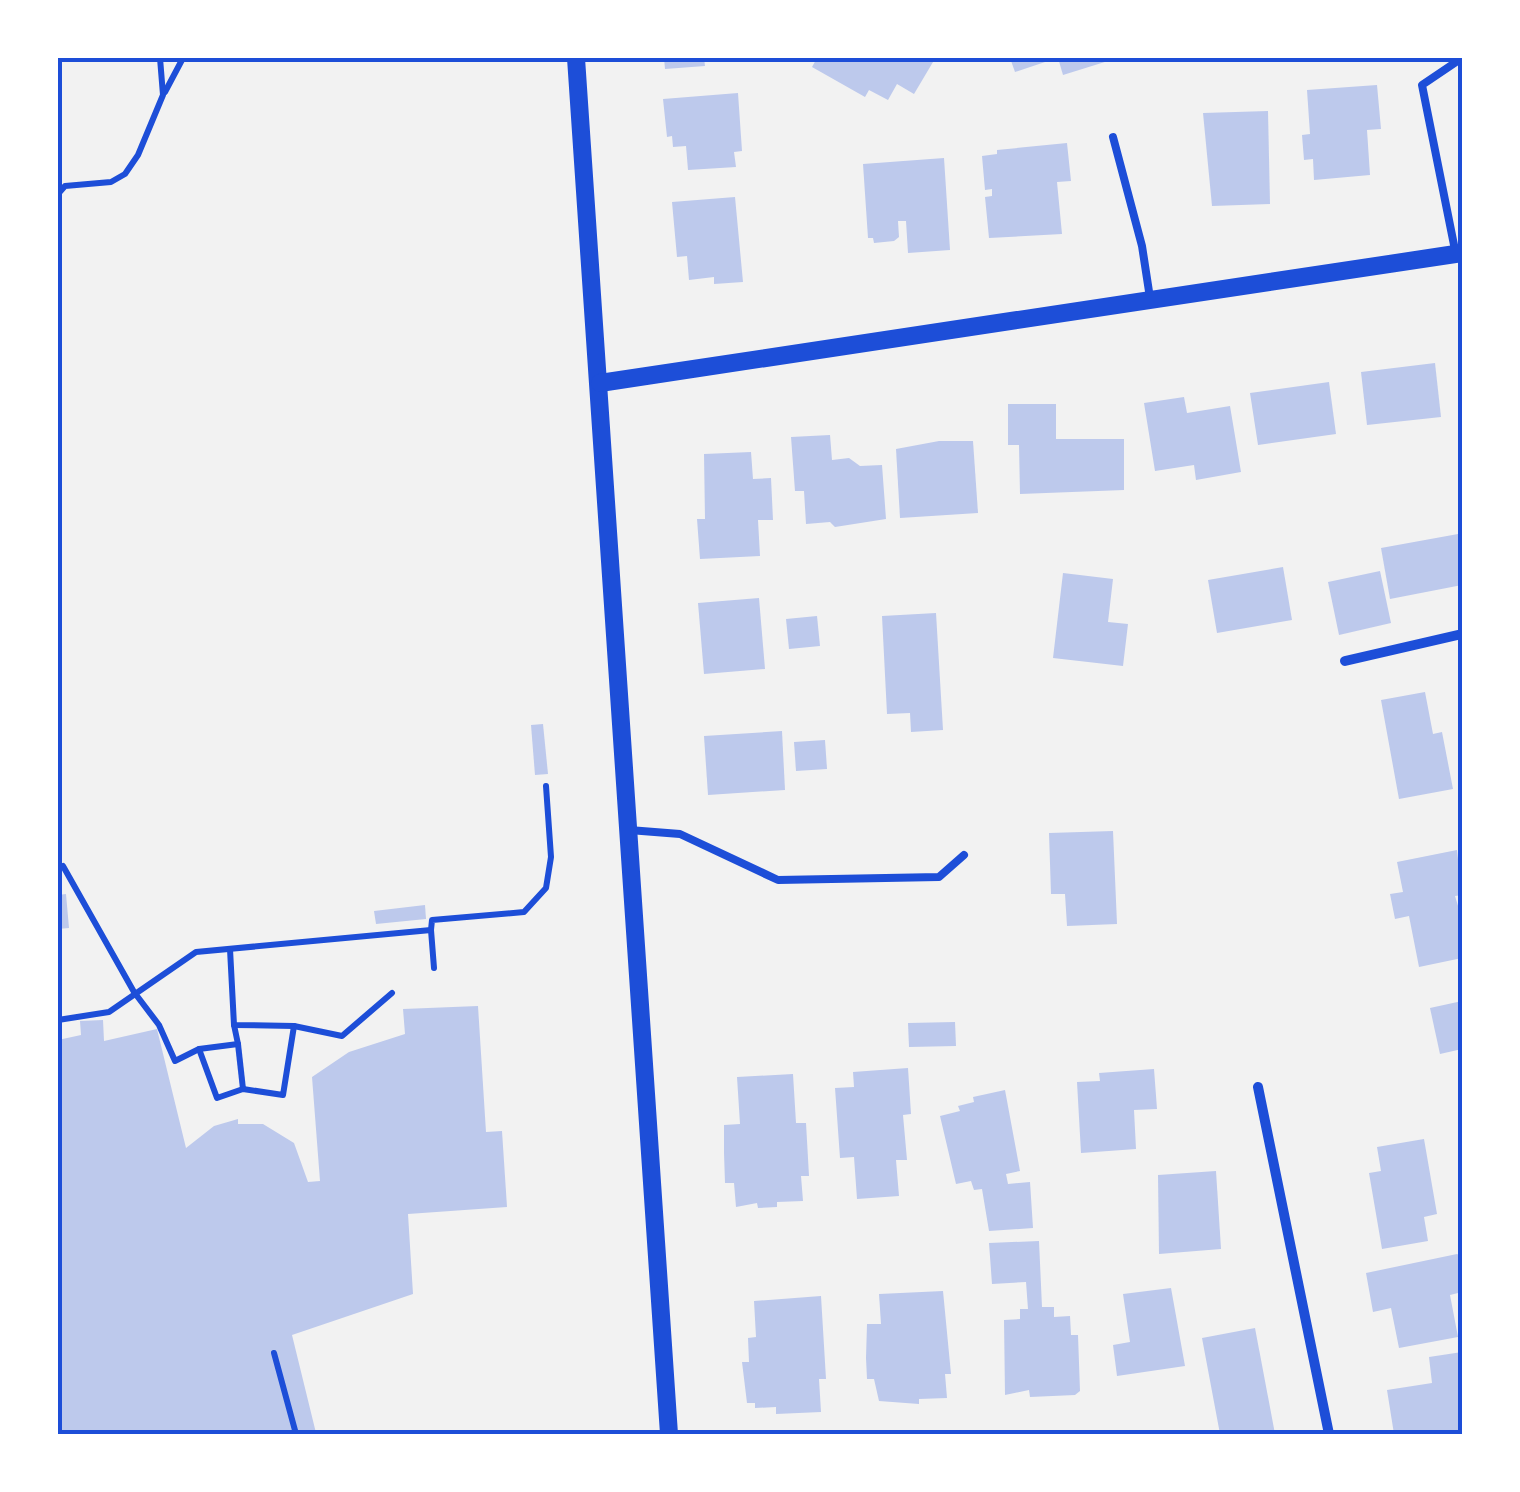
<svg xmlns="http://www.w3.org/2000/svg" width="1520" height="1492" viewBox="0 0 1520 1492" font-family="Manrope,sans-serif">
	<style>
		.building { fill: #bdc9ec }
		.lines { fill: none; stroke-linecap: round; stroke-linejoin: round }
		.path { stroke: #1d4ed8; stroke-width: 6 }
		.service { stroke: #1d4ed8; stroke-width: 8 }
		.minor { stroke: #1d4ed8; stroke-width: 10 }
		.tertiary { stroke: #1d4ed8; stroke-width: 18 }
		.neatline { fill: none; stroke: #1d4ed8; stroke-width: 4 }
	</style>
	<rect width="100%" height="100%" fill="#f2f2f2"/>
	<!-- building -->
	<g class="building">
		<polygon points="664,58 704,58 705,66 665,69"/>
		<polygon points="817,58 925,58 933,62 914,94 897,84 888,100 869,90 865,97 812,67"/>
		<polygon points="1010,58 1057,58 1015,72"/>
		<polygon points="1058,58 1106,58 1108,61 1063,75"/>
		<polygon points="1377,85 1381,129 1367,130 1370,175 1314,180 1313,159 1304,160 1302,135 1310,134 1307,90"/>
		<polygon points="738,93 742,151 734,152 736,167 688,170 686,146 673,147 672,136 667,137 663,99"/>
		<polygon points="1268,111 1270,204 1212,206 1203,113"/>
		<polygon points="1067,143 1071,181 1057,182 1062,234 989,238 985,197 992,196 992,189 985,190 982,156 997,154 997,150"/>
		<polygon points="944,158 950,250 908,253 906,221 898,221 899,237 894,241 874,243 873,238 868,238 863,164"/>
		<polygon points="735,197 743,282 714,284 714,277 689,280 687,256 677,257 672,202"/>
		<polygon points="1435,363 1441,417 1367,425 1361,372"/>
		<polygon points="1329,382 1336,434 1258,445 1250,393"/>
		<polygon points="1184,397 1187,413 1230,406 1241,472 1196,480 1194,465 1155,471 1144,403"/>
		<polygon points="1008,404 1056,404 1056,439 1124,439 1124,490 1020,494 1019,445 1008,445"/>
		<polygon points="830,435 832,460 849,458 860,466 882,465 886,519 835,527 830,522 806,524 804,491 795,491 791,437"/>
		<polygon points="939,441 973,441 978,513 900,518 896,449"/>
		<polygon points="751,452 753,479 771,478 773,520 758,520 760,556 700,559 697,519 705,519 704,454"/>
		<polygon points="1458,534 1462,585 1390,599 1381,548"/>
		<polygon points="1283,567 1292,620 1217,633 1208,580"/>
		<polygon points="1380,571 1391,623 1339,635 1328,582"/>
		<polygon points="1063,573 1113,579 1108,622 1128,624 1123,666 1053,658"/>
		<polygon points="759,598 765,669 704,674 698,603"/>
		<polygon points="936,613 943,730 911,732 910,713 887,714 882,616"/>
		<polygon points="817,616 820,646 789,649 786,619"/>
		<polygon points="1425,692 1433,734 1442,732 1453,789 1399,799 1381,700"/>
		<polygon points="543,724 548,774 535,775 531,725"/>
		<polygon points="782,731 785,790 708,795 704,736"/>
		<polygon points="825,740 827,769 796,771 794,742"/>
		<polygon points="1113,831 1117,924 1067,926 1065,894 1051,894 1049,833"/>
		<polygon points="1457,850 1462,895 1455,896 1462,919 1462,958 1419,967 1409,916 1395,919 1390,894 1403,892 1397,862"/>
		<polygon points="66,894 69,928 58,929 58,895"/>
		<polygon points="425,905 426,919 376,924 374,911"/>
		<polygon points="1462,1001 1462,1049 1440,1054 1430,1008"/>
		<polygon points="478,1006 486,1132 502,1131 507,1207 408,1214 413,1294 292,1335 316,1433 58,1434 58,1040 81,1035 80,1021 103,1020 104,1041 157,1029 186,1148 214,1126 238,1119 238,1124 263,1124 294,1143 308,1182 320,1181 312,1077 349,1052 405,1034 403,1009"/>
		<polygon points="955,1022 956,1046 909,1047 908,1023"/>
		<polygon points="908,1068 911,1114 903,1115 907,1160 896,1160 899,1196 857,1199 854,1157 840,1158 835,1088 854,1087 853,1072"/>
		<polygon points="1154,1069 1157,1109 1134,1110 1136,1149 1081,1153 1077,1082 1100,1081 1099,1073"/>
		<polygon points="793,1074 796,1123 806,1123 809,1176 801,1176 803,1201 777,1202 777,1207 758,1208 757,1203 736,1207 734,1183 725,1183 724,1153 724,1125 740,1124 737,1077"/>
		<polygon points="1005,1090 1020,1171 1006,1174 1008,1184 1030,1182 1033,1228 989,1231 982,1189 974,1190 971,1181 956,1184 940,1116 960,1111 958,1106 974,1102 973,1097"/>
		<polygon points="1424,1139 1437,1214 1424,1217 1428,1241 1382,1249 1369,1173 1381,1171 1377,1147"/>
		<polygon points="1216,1171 1221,1249 1159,1254 1158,1175"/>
		<polygon points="1039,1241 1042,1307 1054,1307 1054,1317 1070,1316 1071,1335 1078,1335 1080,1391 1075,1395 1030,1397 1029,1390 1005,1395 1004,1320 1020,1319 1020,1309 1028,1309 1026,1282 992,1284 989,1243"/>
		<polygon points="1457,1254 1462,1257 1462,1292 1450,1295 1458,1337 1399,1348 1391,1308 1373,1312 1366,1273"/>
		<polygon points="1171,1288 1185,1366 1117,1376 1113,1345 1130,1342 1123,1294"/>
		<polygon points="943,1291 951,1374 945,1374 947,1398 919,1399 919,1404 879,1401 874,1379 867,1379 866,1358 867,1324 881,1324 879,1294"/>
		<polygon points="821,1296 826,1379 819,1379 821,1412 776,1414 776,1407 755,1408 755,1403 747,1403 742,1362 749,1362 748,1338 756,1337 754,1301"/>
		<polygon points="1255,1328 1275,1434 1220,1434 1202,1338"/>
		<polygon points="1462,1352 1462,1434 1439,1431 1394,1434 1387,1390 1432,1383 1429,1357"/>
	</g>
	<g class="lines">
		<!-- path -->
		<g class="path">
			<polyline points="165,92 183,58"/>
			<polyline points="58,194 65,186 111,182 125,174 138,155 163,95 160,58"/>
			<polyline points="58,869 63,866 134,992 159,1025 175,1061 199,1049 238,1044 234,1025"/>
			<polyline points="431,930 434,968"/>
			<polyline points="230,949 234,1025 294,1026 342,1036 392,993"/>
			<polyline points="58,1020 109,1012 196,952 431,930 432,920 524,912 546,888 551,857 546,786"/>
			<polyline points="238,1044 243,1089"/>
			<polyline points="199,1049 217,1098 243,1089 283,1095 294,1026"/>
			<polyline points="274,1353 296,1434"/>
		</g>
		<!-- service -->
		<g class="service">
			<polyline points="1113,137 1142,246 1150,298"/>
			<polyline points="1456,255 1422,85 1462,58"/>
			<polyline points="629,830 680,834 778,880 939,877 964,855"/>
		</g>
		<!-- minor -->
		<g class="minor">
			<polyline points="1345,661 1462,634"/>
			<polyline points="1258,1087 1329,1434"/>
		</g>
		<!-- tertiary -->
		<g class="tertiary">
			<polyline points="576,58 669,1434"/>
			<polyline points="600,383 1462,253"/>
		</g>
	</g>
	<!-- border -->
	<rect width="1520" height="1492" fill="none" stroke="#ffffff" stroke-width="120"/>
	<rect x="60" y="60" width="1400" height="1372" class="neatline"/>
</svg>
